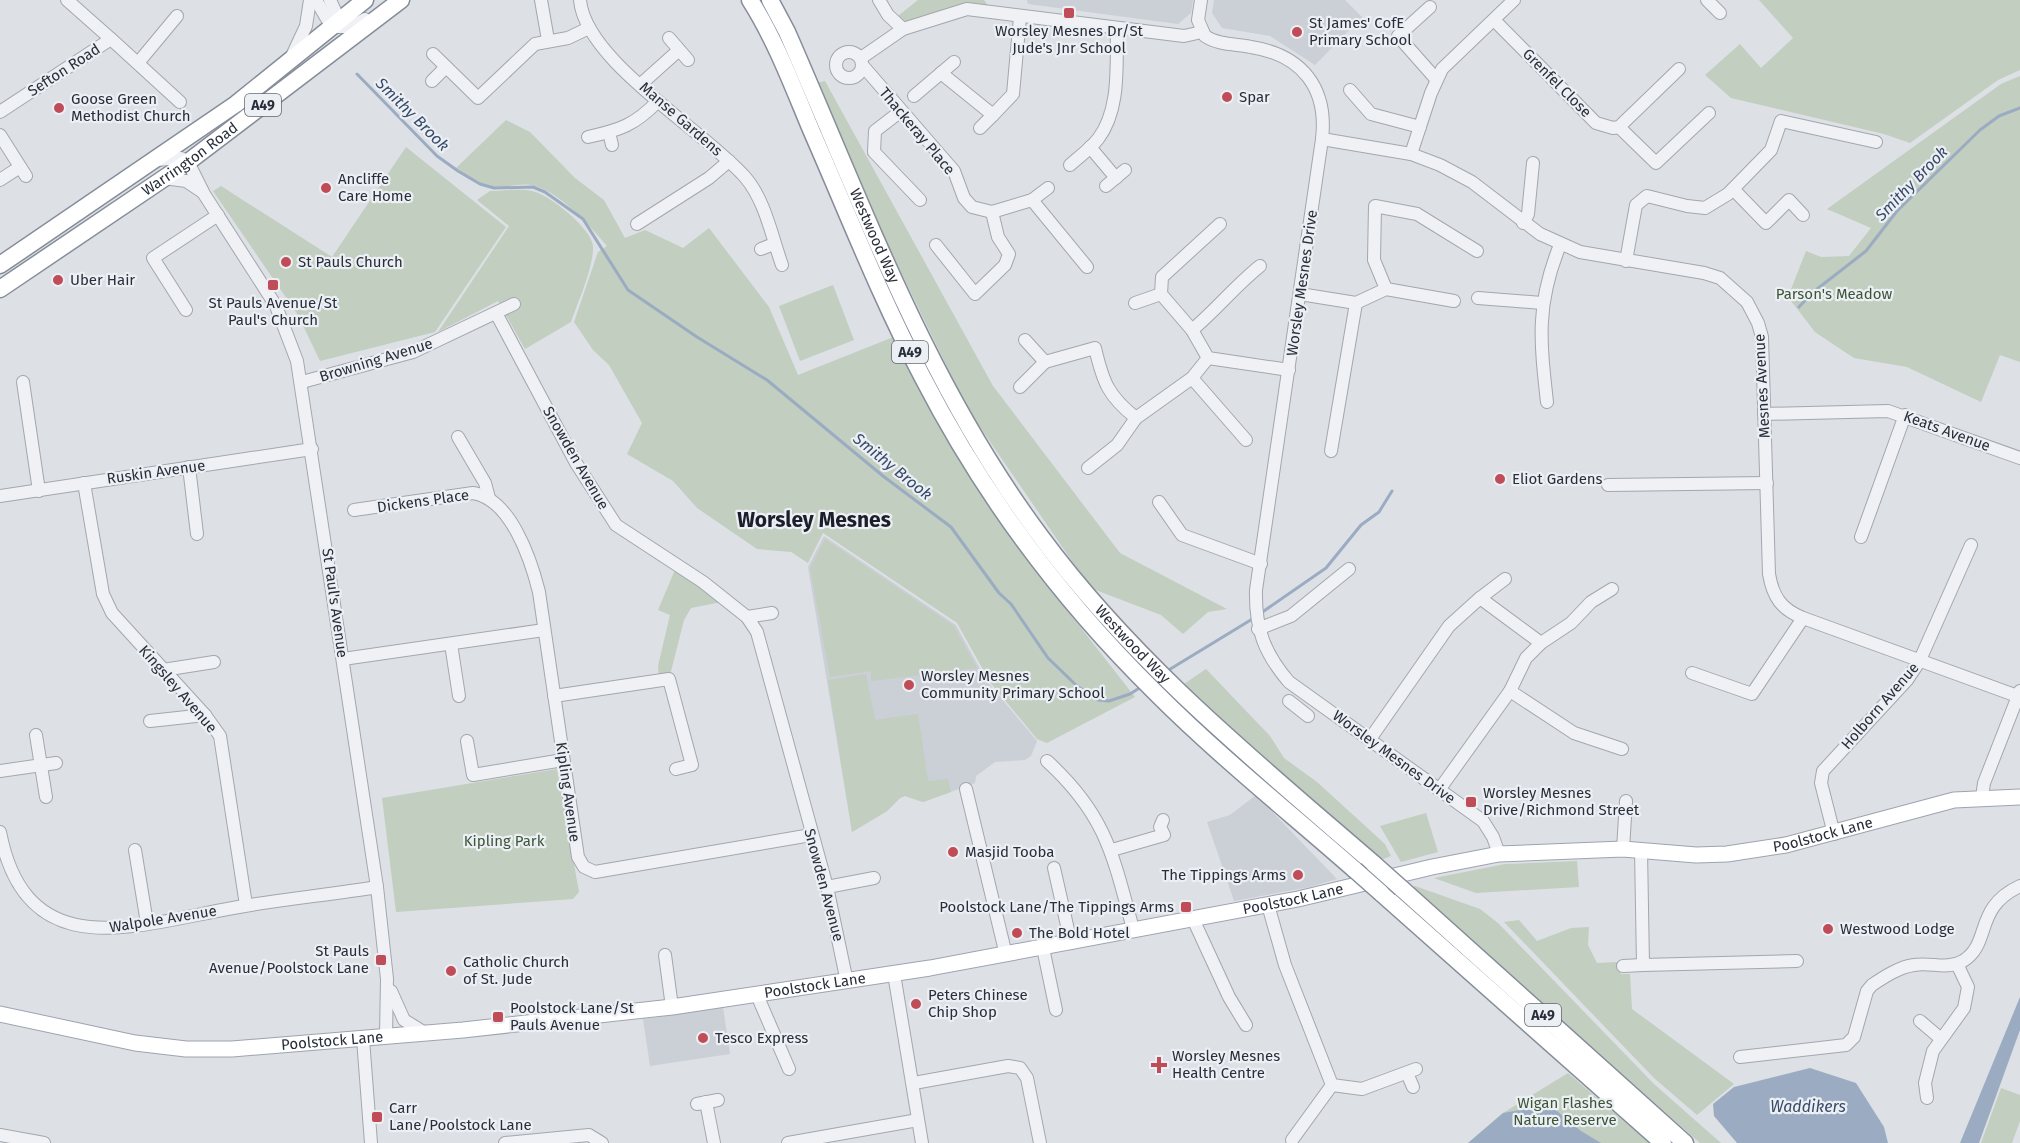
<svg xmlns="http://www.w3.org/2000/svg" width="2020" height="1143" viewBox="0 0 2020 1143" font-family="'Fira Sans',sans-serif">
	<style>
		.built { fill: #cbcfd6 }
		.green { fill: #c2cebf }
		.water { fill: #9bacc2 }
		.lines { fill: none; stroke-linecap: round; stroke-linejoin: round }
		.stream { stroke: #9bacc2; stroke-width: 3 }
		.minor-casing { stroke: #a3a7ae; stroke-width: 14 }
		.major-casing { stroke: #9da4b0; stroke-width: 17 }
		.highway-casing { stroke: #868d9a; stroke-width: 19 }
		.minor { stroke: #eff1f4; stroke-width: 12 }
		.major { stroke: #fff; stroke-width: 15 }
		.highway { stroke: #fff; stroke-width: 16 }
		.highway-bridge-casing { stroke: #868d9a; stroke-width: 19; stroke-linecap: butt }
		.highway-bridge { stroke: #fff; stroke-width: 16 }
		.poi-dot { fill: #c04c58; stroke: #eceff3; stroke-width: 2 }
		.labels { text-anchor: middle; stroke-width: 4.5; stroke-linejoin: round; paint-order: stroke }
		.shield { fill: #eceff3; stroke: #636872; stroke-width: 1.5 }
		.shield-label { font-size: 14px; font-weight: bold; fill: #282e3a }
		.poi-label { font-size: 15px; fill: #282e3a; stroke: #eceff3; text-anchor: start }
		.street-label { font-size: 15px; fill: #282e3a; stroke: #eceff3 }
		.park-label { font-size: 15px; fill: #3b5537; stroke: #eceff3 }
		.water-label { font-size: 16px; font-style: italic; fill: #364b6a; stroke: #eceff3 }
		.district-label { font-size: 21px; font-weight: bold; fill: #1a1f2b; stroke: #eceff3 }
	</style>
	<rect width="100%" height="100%" fill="#dde0e5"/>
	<!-- built -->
	<g class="built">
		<polygon points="1027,0 1193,0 1191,13 1178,24 1028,4"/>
		<polygon points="1214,0 1345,0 1362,17 1315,65 1270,36 1222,28 1212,13"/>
		<polygon points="824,536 956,625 986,680 1037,741 1031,756 1025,760 995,762 976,776 975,783 923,802 905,796 900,798 887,811 852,832 808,567"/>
		<polygon points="1256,795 1337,879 1310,887 1234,901 1207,822 1230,815"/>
		<polygon points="723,1007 730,1054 650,1066 643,1019"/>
	</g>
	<!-- green -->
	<g class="green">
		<polygon points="918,0 984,0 992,11 941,15 903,29 893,20"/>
		<polygon points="1759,0 2020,0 2020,70 1998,80 1910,143 1884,134 1731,98 1705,75 1740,44 1761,68 1793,38"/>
		<polygon points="2020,76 2020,362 2000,355 1981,402 1907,367 1854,358 1815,332 1788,297 1806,251 1821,257 1849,256 1871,228 1827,209 2001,84"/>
		<polygon points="825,81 993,386 1120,553 1227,609 1208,612 1183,634 1161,615 1093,589 1078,570 967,408 827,120 816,83"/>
		<path d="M506 120 530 132 575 178 604 200 625 238 645 230 683 248 709 228 769 307 798 375 896 336 1011 530 1049 587 1135 697 1047 743 1037 739 990 682 957 623 823 533 808 563 791 552 757 549 697 508 673 481 627 454 642 423 609 365 593 350 574 322 598 252 607 246C591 227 557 189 531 185 519 183 506 188 494 187 480 185 467 175 456 168Z"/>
		<polygon points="406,147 506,227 435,332 320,361 298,315 213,191 221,186 332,257"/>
		<path d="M490 191C503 191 520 188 532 191 549 194 592 229 593 246 594 266 578 302 571 322L525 349 498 301 438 332 509 226 477 200Z"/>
		<polygon points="833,285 854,340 800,361 779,306"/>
		<polygon points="825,539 954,626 977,668 871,681 871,671 830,677 810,568"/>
		<polygon points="677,565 727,601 691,608 684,620 669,679 659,680 658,666 670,615 658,610"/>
		<polygon points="1206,669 1270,736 1284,758 1317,782 1385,844 1391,856 1378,861 1181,686"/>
		<polygon points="866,674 875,720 918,714 928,781 948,779 951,792 923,802 905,796 900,798 887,811 852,832 828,680"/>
		<polygon points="557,769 579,892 573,899 396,912 382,798"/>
		<polygon points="1426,813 1438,852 1401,862 1380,826"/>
		<polygon points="1577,861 1579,887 1476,893 1434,878 1505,864"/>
		<polygon points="1415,886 1480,909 1498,923 1654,1084 1721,1143 1700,1143 1411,889"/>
		<polygon points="1519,920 1537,941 1571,928 1589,927 1588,945 1597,963 1619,962 1621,974 1630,974 1632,1009 1734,1084 1697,1115 1654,1078 1504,922"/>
		<polygon points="1568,1073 1649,1143 1468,1143 1503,1113"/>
		<polygon points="2001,1088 2020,1095 2020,1121 2012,1143 1981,1143"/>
	</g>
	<!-- water -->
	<g class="water">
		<polygon points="2020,997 2020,1030 1979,1143 1960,1143"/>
		<polygon points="1810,1068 1856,1083 1884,1127 1888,1143 1737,1143 1714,1116 1713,1104 1734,1087"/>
		<polygon points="1545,1101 1581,1131 1601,1143 1468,1143 1503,1113 1525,1109"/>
	</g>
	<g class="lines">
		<!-- stream -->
		<g class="stream">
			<polyline points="357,74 437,156 458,171 480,184 494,188 533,187 545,192 583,219 628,290 697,337 767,380 883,476 951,527 999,593 1011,604 1048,658 1077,686 1098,700 1109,701 1130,694 1141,687"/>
			<polyline points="1799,307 1812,293 1866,251 1897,211 1980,130 1999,116 2020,108"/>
			<polyline points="1261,613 1326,568 1361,525 1379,512 1392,491"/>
			<polyline points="1167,671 1254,618"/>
		</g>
		<defs>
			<g id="minor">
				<polyline points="67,0 111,39"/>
				<polyline points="316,0 327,19 336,27 351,27 365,19"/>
				<polyline points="330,0 342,26"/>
				<polyline points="541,0 548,40"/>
				<path d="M580 0C585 61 705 131 745 177 765 200 772 237 782 265"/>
				<polyline points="879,0 888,15 903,29"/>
				<path d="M1201 0 1198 20 1205 36C1218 45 1236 44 1251 47 1302 55 1328 88 1322 139L1256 590C1255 628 1264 653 1289 682L1483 821 1493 837 1499 854"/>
				<polyline points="1707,0 1720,13"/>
				<polyline points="1430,7 1398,36 1436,79"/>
				<polyline points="1494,20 1596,123 1613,128 1619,127 1679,69"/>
				<polyline points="669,38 688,60"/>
				<circle cx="849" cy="65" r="13"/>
				<polyline points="433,54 478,98 535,44 568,38 589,28"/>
				<polyline points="291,58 306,26 310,0"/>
				<polyline points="861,58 903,29 967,9 1184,36 1202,32"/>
				<polyline points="138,63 177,16"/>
				<polyline points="863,66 954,171 964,198 972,207 992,212 1032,200 1048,188"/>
				<polyline points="941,73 993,115 1013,94 1020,17"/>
				<polyline points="432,81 446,67"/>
				<polyline points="641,84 679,50"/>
				<polyline points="1350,90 1371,114 1420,127"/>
				<polyline points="914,96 954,62"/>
				<polyline points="901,111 875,131 874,152 920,200"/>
				<polyline points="0,112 111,39 180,102"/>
				<polyline points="1619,127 1656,163 1709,113"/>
				<polyline points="980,128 993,115"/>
				<polyline points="609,132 612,145"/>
				<polyline points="0,135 26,176"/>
				<path d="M588 137C620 130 635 125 658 101"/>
				<path d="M1322 139 1411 154 1440 165 1472 182 1540 234 1580 252 1704 273 1720 278 1747 302 1758 323 1762 337 1769 574C1773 597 1781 609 1803 618L2020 697"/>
				<polyline points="1090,147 1116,178"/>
				<polyline points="1411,154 1431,93 1442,69 1514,0"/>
				<polyline points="157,160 181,158 188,162 204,194 276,306 297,361 377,887 387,979 386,1036"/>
				<path d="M1070 165C1079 157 1090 149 1098 139 1121 109 1116 63 1117 28"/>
				<polyline points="164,178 186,181 201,191"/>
				<polyline points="0,180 20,167"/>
				<polyline points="1106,186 1125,170"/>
				<polyline points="1733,189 1766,223 1789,200 1803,215"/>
				<polyline points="1032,200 1087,267"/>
				<polyline points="1523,223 1528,214 1533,163"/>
				<polyline points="637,224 709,178 729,161"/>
				<polyline points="1220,224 1162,277 1161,294 1192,330 1208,358 1289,370"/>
				<polyline points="936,245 975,294 1005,265 1009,254 998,237 992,212"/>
				<polyline points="761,249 774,244"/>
				<polyline points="1626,261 1636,205 1647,196 1687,206 1705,208 1728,194 1771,150 1781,121 1876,142"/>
				<polyline points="1386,289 1374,260 1375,206 1417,214 1477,251"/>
				<polyline points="1300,294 1356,303 1386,289 1454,301"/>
				<polyline points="1478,298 1542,303"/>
				<polyline points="1135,303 1161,294"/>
				<polyline points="186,310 153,258 218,215"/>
				<polyline points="496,313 576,463 616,525 703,582 747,617 757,632 827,887 847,982"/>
				<path d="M1192 330C1216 310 1235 286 1260 266"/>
				<path d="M1025 340 1045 362 1095 348C1103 382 1108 396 1136 418L1192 378 1208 358"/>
				<polyline points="1192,378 1246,440"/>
				<polyline points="23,382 39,491"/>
				<polyline points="302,382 413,352 514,304"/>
				<polyline points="1020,387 1045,362"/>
				<path d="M1547 402C1540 340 1536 304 1560 245"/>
				<polyline points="1764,414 1888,411 2020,458"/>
				<polyline points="458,437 485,483 489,498"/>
				<polyline points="1331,451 1356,303"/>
				<polyline points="189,467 197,534"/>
				<polyline points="1088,468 1117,445 1136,418"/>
				<polyline points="84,483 103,594 112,613 205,715 220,736 246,905"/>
				<polyline points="1608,485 1767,483"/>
				<polyline points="0,496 312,449"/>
				<polyline points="1159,502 1182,535 1261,564"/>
				<path d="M354 510 473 493C511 499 531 560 539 592L578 857 584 867 595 872 811 835"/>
				<polyline points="1861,537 1905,415"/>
				<polyline points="1480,598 1505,579"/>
				<polyline points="747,617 772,613"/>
				<polyline points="1258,629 1291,616 1349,569"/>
				<polyline points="451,644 459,696"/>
				<polyline points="343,659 544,630"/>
				<polyline points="163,670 214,662"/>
				<polyline points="1692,673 1752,694 1803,618"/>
				<polyline points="1510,691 1574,733 1622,749"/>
				<polyline points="554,696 669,679 692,765 676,769"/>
				<polyline points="1289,701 1308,716"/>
				<polyline points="150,721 205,715"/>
				<polyline points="36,735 46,797"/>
				<polyline points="1370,739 1449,626 1480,598 1541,643"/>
				<polyline points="467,741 473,775 563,760"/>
				<path d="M1047 761C1106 815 1113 855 1133 929"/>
				<polyline points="0,771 56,763"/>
				<polyline points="966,789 1006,955"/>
				<polyline points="1439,790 1510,691 1526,658 1541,643 1571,623 1591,602 1612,589"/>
				<polyline points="1982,797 1984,783 2020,691"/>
				<path d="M0 832C26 967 136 925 233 908 281 899 329 895 377 887"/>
				<polyline points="1834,834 1821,783 1823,771 1907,680 1919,662 1971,545"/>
				<polyline points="1623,849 1626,801"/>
				<polyline points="135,850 147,923"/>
				<polyline points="1112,850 1164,835 1160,827 1163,820"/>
				<polyline points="1641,850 1643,965 1797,961"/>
				<polyline points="1054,868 1071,943"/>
				<polyline points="827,887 874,878"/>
				<polyline points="1268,905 1285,965 1332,1085 1362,1089 1416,1069"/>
				<polyline points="1193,919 1229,997 1246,1025"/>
				<polyline points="1043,948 1056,1010"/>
				<polyline points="665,955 672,1007"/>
				<polyline points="1623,966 1643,965"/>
				<polyline points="894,974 922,1143"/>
				<polyline points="391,991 404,1020 425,1033"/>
				<polyline points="757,995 789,1069"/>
				<polyline points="1920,1021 1940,1038"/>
				<polyline points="363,1039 371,1143"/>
				<path d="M1740 1057 1846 1045 1854 1037 1867 991 1872 985C1884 977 1899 967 1914 965 1931 962 1947 970 1963 961 1992 943 1973 908 2020 886"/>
				<polyline points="1407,1073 1413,1087"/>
				<polyline points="914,1083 1008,1066 1020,1068 1027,1078 1040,1143"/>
				<polyline points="1927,1098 1925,1083 1933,1051 1964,1008 1968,987 1957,964"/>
				<polyline points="706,1102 714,1143"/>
				<polyline points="697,1104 718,1100"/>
				<polyline points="0,1135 44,1143"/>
				<polyline points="1292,1140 1332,1085"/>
				<polyline points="505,1143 589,1135 602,1143"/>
				<polyline points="788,1143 918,1120"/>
			</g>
			<g id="major">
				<path id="s1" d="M0 1014 135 1043 186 1049H232L463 1030 672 1007 930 968 1298 899 1432 867 1499 854 1623 849 1696 855 1727 854 1786 845 1954 800 2020 797"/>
			</g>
			<g id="highway">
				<path d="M750 0C776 41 793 87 812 132 848 214 881 299 923 378 984 496 1062 601 1157 694 1219 756 1289 812 1355 870"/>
				<path id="s2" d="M770 0 787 32C863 205 927 385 1041 537 1134 663 1256 762 1374 864"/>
				<polyline points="0,265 236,104 365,0"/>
				<path id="s3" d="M0 289 188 162 401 0"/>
				<polyline points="1401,888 1685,1143"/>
				<polyline points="1381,893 1663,1143"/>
			</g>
		</defs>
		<!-- minor casing -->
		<use href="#minor" class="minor-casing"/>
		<!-- major casing -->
		<use href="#major" class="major-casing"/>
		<!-- highway casing -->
		<use href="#highway" class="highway-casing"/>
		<!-- minor -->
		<use href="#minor" class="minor"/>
		<!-- major -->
		<use href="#major" class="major"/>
		<!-- highway -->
		<use href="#highway" class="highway"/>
		<defs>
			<g id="highway-bridge">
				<polyline points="1374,864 1401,888"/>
				<polyline points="1355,870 1381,893"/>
			</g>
		</defs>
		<!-- highway-bridge casing -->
		<use href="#highway-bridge" class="highway-bridge-casing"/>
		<!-- highway-bridge -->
		<use href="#highway-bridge" class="highway-bridge"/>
	</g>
	<!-- markers -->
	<g class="poi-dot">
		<rect x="1063" y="7" width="12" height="12" rx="3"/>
		<circle cx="1297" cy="32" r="6"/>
		<circle cx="1227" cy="97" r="6"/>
		<circle cx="59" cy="108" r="6"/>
		<circle cx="326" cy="188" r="6"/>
		<circle cx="286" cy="262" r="6"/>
		<circle cx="58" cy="280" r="6"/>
		<rect x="267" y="279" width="12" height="12" rx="3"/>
		<circle cx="1500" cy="479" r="6"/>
		<circle cx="909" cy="685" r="6"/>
		<rect x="1465" y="796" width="12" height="12" rx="3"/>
		<circle cx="953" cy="852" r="6"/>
		<circle cx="1298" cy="875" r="6"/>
		<rect x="1180" y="901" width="12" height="12" rx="3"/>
		<circle cx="1828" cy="929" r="6"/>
		<circle cx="1017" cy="933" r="6"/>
		<rect x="375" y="954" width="12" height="12" rx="3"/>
		<circle cx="451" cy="971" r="6"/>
		<circle cx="916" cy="1004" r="6"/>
		<rect x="492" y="1011" width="12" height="12" rx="3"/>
		<circle cx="703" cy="1038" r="6"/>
		<path d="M1156 1056h6v6h6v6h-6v6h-6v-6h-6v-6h6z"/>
		<rect x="371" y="1111" width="12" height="12" rx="3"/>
	</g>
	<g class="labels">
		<!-- shield labels -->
		<g class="shield">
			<rect x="245" y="94" width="36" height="22" rx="4.5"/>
			<rect x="892" y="341" width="36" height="22" rx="4.5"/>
			<rect x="1525" y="1004" width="36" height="22" rx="4.5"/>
		</g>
		<g class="shield-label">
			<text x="263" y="110">A49</text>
			<text x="910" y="357">A49</text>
			<text x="1543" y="1020">A49</text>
		</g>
		<!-- poi labels -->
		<g class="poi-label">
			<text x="1309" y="28">St James' CofE<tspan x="1309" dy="17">Primary School</tspan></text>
			<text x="1069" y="36" text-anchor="middle">Worsley Mesnes Dr/St<tspan x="1069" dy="17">Jude's Jnr School</tspan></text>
			<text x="1239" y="102">Spar</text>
			<text x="71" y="104">Goose Green<tspan x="71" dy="17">Methodist Church</tspan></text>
			<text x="338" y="184">Ancliffe<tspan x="338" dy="17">Care Home</tspan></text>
			<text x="298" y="267">St Pauls Church</text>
			<text x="70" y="285">Uber Hair</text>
			<text x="273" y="308" text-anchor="middle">St Pauls Avenue/St<tspan x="273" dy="17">Paul's Church</tspan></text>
			<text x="1512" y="484">Eliot Gardens</text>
			<text x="921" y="681">Worsley Mesnes<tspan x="921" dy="17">Community Primary School</tspan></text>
			<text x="1483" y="798">Worsley Mesnes<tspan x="1483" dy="17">Drive/Richmond Street</tspan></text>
			<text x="965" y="857">Masjid Tooba</text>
			<text x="1286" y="880" text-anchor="end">The Tippings Arms</text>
			<text x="1174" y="912" text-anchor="end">Poolstock Lane/The Tippings Arms</text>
			<text x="1840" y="934">Westwood Lodge</text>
			<text x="1029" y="938">The Bold Hotel</text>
			<text x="369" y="956" text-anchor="end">St Pauls<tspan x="369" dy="17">Avenue/Poolstock Lane</tspan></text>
			<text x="463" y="967">Catholic Church<tspan x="463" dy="17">of St. Jude</tspan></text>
			<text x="928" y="1000">Peters Chinese<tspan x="928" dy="17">Chip Shop</tspan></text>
			<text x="510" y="1013">Poolstock Lane/St<tspan x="510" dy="17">Pauls Avenue</tspan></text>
			<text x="715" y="1043">Tesco Express</text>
			<text x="1172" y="1061">Worsley Mesnes<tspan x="1172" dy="17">Health Centre</tspan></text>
			<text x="389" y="1113">Carr<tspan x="389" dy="17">Lane/Poolstock Lane</tspan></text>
		</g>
		<!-- street labels -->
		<g class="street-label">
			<text transform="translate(64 70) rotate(-33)" y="5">Sefton Road</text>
			<text transform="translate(1557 83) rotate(45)" y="5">Grenfel Close</text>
			<text transform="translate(681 119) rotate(41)" y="5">Manse Gardens</text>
			<text transform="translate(917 131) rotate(50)" y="5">Thackeray Place</text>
			<text dy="5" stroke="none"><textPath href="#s3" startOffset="230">Warrington Road</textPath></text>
			<text dy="5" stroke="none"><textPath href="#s2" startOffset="258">Westwood Way</textPath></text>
			<text transform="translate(1302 283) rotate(-82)" y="5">Worsley Mesnes Drive</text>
			<text transform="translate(376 360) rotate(-17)" y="5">Browning Avenue</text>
			<text transform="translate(1762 386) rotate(-93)" y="5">Mesnes Avenue</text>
			<text transform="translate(1947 431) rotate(20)" y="5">Keats Avenue</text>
			<text transform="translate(576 458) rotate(60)" y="5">Snowden Avenue</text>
			<text transform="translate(156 472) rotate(-8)" y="5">Ruskin Avenue</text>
			<text transform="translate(423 501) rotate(-8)" y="5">Dickens Place</text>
			<text transform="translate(335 603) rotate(82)" y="5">St Paul's Avenue</text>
			<text dy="5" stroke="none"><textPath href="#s2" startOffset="744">Westwood Way</textPath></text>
			<text transform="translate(178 689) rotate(49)" y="5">Kingsley Avenue</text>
			<text transform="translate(1880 706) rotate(-49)" y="5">Holborn Avenue</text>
			<text transform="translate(1394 757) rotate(36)" y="5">Worsley Mesnes Drive</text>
			<text transform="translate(568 792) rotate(82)" y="5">Kipling Avenue</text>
			<text dy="5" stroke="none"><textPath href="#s1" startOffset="1845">Poolstock Lane</textPath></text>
			<text transform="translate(824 885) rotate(75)" y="5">Snowden Avenue</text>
			<text dy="5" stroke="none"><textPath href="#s1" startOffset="1308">Poolstock Lane</textPath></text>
			<text transform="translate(163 919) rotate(-9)" y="5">Walpole Avenue</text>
			<text dy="5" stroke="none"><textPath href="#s1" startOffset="822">Poolstock Lane</textPath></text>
			<text dy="5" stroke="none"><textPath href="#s1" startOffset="336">Poolstock Lane</textPath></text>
		</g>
		<!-- park labels -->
		<g class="park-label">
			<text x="1834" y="299">Parson's Meadow</text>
			<text x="504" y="846">Kipling Park</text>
			<text x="1565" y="1108">Wigan Flashes<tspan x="1565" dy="17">Nature Reserve</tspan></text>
		</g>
		<!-- water labels -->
		<g class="water-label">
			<text transform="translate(413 114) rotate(45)" y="6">Smithy Brook</text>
			<text transform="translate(1911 183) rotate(-46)" y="6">Smithy Brook</text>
			<text transform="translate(893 466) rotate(39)" y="6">Smithy Brook</text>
			<text x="1808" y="1112">Waddikers</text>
		</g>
		<!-- district labels -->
		<g class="district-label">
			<text x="814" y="527">Worsley Mesnes</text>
		</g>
	</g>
</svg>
